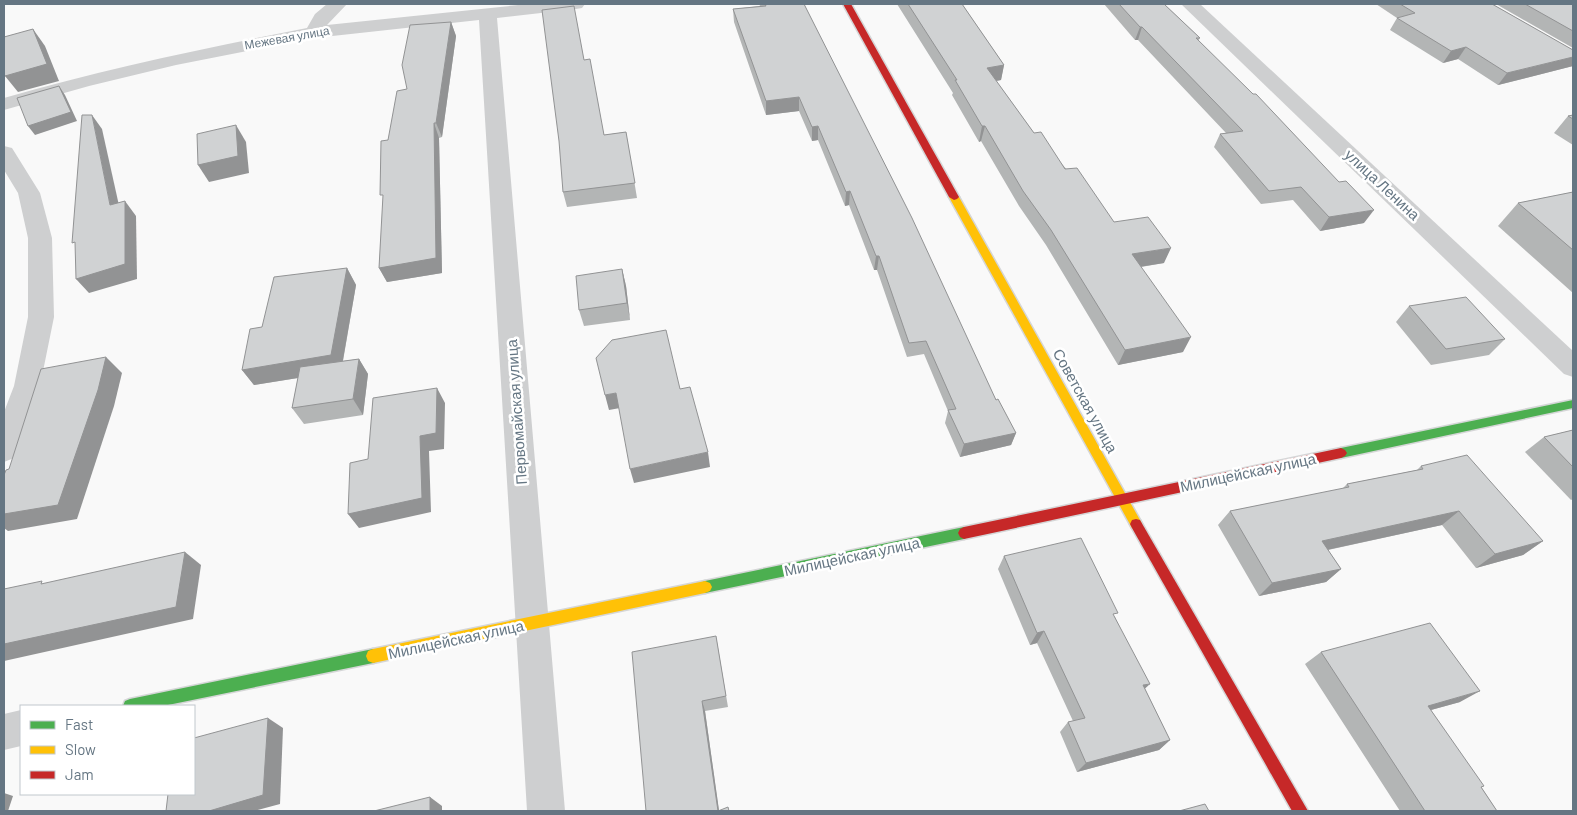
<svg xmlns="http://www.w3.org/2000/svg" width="1577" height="815" viewBox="0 0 1577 815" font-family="Barlow,sans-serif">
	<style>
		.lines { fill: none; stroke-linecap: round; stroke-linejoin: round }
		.fast-casing { stroke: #d5d6d7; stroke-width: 3 }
		.slow-casing { stroke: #d5d6d7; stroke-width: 3 }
		.jam-casing { stroke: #d5d6d7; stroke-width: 3 }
		.street { fill: #cecfd0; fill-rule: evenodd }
		.fast { fill: #4caf50; fill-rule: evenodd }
		.slow { fill: #ffc107; fill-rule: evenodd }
		.jam { fill: #c62828; fill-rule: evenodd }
		.wall { fill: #b3b5b5 }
		.shaded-wall { fill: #929394 }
		.building { fill: #d0d2d3; stroke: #929394 }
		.labels { text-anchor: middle; stroke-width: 5; stroke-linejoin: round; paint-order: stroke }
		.far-street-label { font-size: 12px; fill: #657683; stroke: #fff }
		.street-label { font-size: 15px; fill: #657683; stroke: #fff }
	</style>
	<rect width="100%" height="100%" fill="#f9f9f9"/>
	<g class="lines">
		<defs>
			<g id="fast">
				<polygon points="1573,400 1573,408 1341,458 1337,456 1335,453 1337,450 1341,448"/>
				<polygon points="964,527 968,529 970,533 968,537 964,539 705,593 700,591 698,587 700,583 705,581"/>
				<polygon points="373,649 378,651 380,656 378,661 373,663 163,706 123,706 125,701 130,699"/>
			</g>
			<g id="slow">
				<polygon points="954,194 959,197 1140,520 1142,524 1140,528 1136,529 1132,528 949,197"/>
				<polygon points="705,581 710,583 712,587 710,591 705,593 373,663 368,661 366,656 368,651 373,649"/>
			</g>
			<g id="jam">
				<polygon points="843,4 851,4 959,197 957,199 954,200 949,197"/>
				<polygon points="1341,448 1345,450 1347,453 1345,456 1341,458 964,539 960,537 958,533 960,529 964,527"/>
				<polygon points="1136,519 1140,520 1308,811 1292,811 1132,528 1130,524 1132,520"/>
			</g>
		</defs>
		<!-- fast casing -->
		<use href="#fast" class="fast-casing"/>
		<!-- slow casing -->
		<use href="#slow" class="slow-casing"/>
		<!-- jam casing -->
		<use href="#jam" class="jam-casing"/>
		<!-- street -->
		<g class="street">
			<path d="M327 4H347L327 25 528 4H585L582 8 576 9 497 18 565 811H527L479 20 314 38 176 65 89 86 4 110V98C104 69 205 48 307 28L315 14Z"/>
			<polygon points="1181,4 1200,4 1573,351 1573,377 1564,374"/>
			<polygon points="4,146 12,148 40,193 52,238 54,317 40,386 18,450 14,458 4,462 4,412 14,386 28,317 28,238 18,193 4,170"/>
			<polygon points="21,710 21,746 4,750 4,714"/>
		</g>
		<!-- fast -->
		<use href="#fast" class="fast"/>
		<!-- slow -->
		<use href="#slow" class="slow"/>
		<!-- jam -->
		<use href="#jam" class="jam"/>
	</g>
	<!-- wall -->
	<g class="wall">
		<polygon points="759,4 804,4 996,400 1016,433 1011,445 960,457 945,423 948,411 924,354 907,357 877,270 874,270 849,205 845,206 818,140 812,141 799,111 766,115 734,22 733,9 760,6"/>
		<polygon points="897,4 962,4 1004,65 1001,80 996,81 1034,133 1114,222 1164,263 1141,267 1183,352 1118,365 1046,245 1019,206 981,141 979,142 952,95 953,93"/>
		<polygon points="1104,4 1164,4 1200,38 1198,41 1364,223 1320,231 1293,200 1261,204 1214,147 1220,134 1226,133 1138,40 1135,40"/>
		<polygon points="1376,4 1492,4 1573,50 1573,66 1498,85 1458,59 1443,63 1390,30 1397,18"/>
		<polygon points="1496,4 1573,4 1573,48"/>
		<polygon points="451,22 456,36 442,137 439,138 442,273 387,282 379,268 388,140"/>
		<polygon points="585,60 604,135 626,132 637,198 567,207 563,192"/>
		<polygon points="1573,115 1573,145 1554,133 1568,116"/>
		<polygon points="1573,192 1573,293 1498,226 1518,203"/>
		<polygon points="347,268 356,285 343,361 359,359 368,374 363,415 304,424 292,408 298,378 254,385 242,370"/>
		<polygon points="622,269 626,286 630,320 584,326 579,310"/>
		<polygon points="1409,306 1505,339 1489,355 1431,365 1396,322"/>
		<polygon points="1573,430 1573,499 1571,500 1525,452 1544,437"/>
		<polygon points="1421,466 1543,541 1523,555 1476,568 1442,525 1328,550 1341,569 1326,582 1259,596 1218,525 1230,511 1342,489 1347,484 1417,470"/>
		<polygon points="1004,556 1115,617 1145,689 1170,740 1159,750 1077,772 1060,732 1068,722 1073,721 1037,643 1030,645 998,569"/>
		<polygon points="716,636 728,707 705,711 719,810 646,811"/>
		<polygon points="1321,652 1460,702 1431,710 1497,811 1400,811 1305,664"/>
	</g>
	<!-- shaded-wall -->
	<g class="shaded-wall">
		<polygon points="451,22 456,36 442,137 436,123"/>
		<polygon points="1140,27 1142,27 1138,40 1135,40"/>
		<polygon points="33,29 45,46 59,81 18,92 5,76"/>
		<polygon points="1466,47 1458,59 1443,63 1451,51"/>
		<polygon points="1573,57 1573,66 1498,85 1507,73"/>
		<polygon points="1004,65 1001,80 984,83 987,68"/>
		<polygon points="59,86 65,95 77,121 35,135 28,126"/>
		<polygon points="799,97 799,111 766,115 766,101"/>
		<polygon points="92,115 102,129 122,219 110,205"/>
		<polygon points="434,123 439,138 442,273 387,282 379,268"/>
		<polygon points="236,125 246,142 249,173 209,182 198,165"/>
		<polygon points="818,126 818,140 812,141 812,127"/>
		<polygon points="982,126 985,126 981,141 979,142"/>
		<polygon points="850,191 849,205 845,206 846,192"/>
		<polygon points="125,201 136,216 137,279 89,293 76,279"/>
		<polygon points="1374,210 1364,223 1320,231 1329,217"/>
		<polygon points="1171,248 1164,263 1126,269 1132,254"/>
		<polygon points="876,256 879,256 877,270 874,270"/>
		<polygon points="347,268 356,285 341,371 254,385 242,370"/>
		<polygon points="622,269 626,286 630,320 627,303"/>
		<polygon points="1191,337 1183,352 1118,365 1125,350"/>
		<polygon points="106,357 122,373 114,406 77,519 8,531 4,528 4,514"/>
		<polygon points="359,359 368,374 363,415 353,399"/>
		<polygon points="437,388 445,403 444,449 429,451 431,512 359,528 348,514 420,436"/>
		<polygon points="616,393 620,408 609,410 605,395"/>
		<polygon points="1016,433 1011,445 960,457 964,444"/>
		<polygon points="708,452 710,467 634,483 630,469"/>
		<polygon points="1459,511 1442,525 1308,554 1322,541"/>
		<polygon points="1543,541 1523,555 1476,568 1495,554"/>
		<polygon points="185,552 201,565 193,619 4,661 4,644"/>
		<polygon points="1341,569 1326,582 1259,596 1272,583"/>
		<polygon points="1044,631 1037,643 1030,645 1037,633"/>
		<polygon points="1150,684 1139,694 1143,685"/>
		<polygon points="1480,691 1460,702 1409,716 1428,706"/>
		<polygon points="702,701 705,711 719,811 718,811"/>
		<polygon points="268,718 283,728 280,804 254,811 209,811"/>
		<polygon points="1170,740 1159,750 1077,772 1086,763"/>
		<polygon points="4,793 13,796 8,811 4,811"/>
		<polygon points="430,797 442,806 442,811 430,811"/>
	</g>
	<!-- building -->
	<g class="building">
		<polygon points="765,4 804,4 912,218 996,400 998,399 1016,433 964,444 948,410 956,409 926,341 909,343 879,256 876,256 850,191 846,192 818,126 812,127 799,97 766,101 733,9 766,6"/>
		<polygon points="908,4 962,4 1004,65 987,68 1034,133 1041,132 1065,169 1077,168 1114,222 1148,217 1171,248 1132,254 1191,337 1125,350 1051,230 1023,191 985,126 982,126 955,80 957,80"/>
		<polygon points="1119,4 1164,4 1200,38 1196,38 1253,94 1256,94 1339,182 1346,181 1374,210 1329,217 1301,187 1269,191 1220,134 1243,131 1142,27 1140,27"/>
		<polygon points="1400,4 1492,4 1573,50 1573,57 1507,73 1466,47 1451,51 1397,18 1415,13"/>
		<polygon points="1525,4 1573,4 1573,31"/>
		<polygon points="574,6 584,60 590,59 604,135 626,132 635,183 563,192 559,141 542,10"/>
		<polygon points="451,22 436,123 434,123 436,258 379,268 383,195 380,195 381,141 388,140 397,91 407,89 402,65 410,25"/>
		<polygon points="33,29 47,64 5,76 4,73 4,37"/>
		<polygon points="59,86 71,112 28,126 17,98"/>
		<polygon points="82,115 92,115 110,205 125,201 125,264 76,279 75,242 72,243"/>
		<polygon points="1573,115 1573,119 1568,116"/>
		<polygon points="236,125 238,156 198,165 197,134"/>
		<polygon points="1573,192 1573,250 1518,203"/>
		<polygon points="347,268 331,355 242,370 250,329 262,327 274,277"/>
		<polygon points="622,269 627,303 579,310 576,276"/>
		<polygon points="1466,297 1505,339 1446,349 1409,306"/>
		<polygon points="666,330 680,389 690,387 708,452 630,469 616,393 605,395 596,358 612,340"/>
		<polygon points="106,357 98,390 58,505 4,514 4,475 6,470 9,469 41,369"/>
		<polygon points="359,359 353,399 292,408 300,367"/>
		<polygon points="437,388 436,433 420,436 422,498 348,514 350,463 368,459 373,398"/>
		<polygon points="1573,430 1573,467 1544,437"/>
		<polygon points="1467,455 1543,541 1495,554 1459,511 1322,541 1341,569 1272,583 1230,511 1349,487 1347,484 1423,469 1421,466"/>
		<polygon points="1081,538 1118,613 1113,614 1150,684 1143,685 1170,740 1086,763 1068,722 1085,718 1044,631 1037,633 1004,556"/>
		<polygon points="185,552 176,607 4,644 4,589 42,581 41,584"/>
		<polygon points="1430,623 1480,691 1428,706 1484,786 1481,787 1497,811 1425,811 1321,652"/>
		<polygon points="716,636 726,696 702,701 718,811 728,807 729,811 646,811 632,652"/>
		<polygon points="268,718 263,795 209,811 166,811 168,794 194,794 194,738"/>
		<polygon points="430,797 430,811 374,811"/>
		<polygon points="1205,804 1209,811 1179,811"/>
	</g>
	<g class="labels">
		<!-- far-street labels -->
		<g class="far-street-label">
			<text transform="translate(287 38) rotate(-10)" y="4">Межевая улица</text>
		</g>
		<!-- street labels -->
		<g class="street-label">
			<text transform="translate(1382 185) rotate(43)" y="5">улица Ленина</text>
			<text transform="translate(1085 401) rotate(61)" y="5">Советская улица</text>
			<text transform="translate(517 412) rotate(-94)" y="5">Первомайская улица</text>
			<text transform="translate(1248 473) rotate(-12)" y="5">Милицейская улица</text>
			<text transform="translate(852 557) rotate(-12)" y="5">Милицейская улица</text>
			<text transform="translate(456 640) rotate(-12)" y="5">Милицейская улица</text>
		</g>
	</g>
	<!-- border -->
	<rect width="1577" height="815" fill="none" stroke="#657683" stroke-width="10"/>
	<!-- legend -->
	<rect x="20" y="705" width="175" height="90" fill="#ffffff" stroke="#c1c8cd"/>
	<rect x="30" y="721" width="25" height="8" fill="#4caf50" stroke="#c1c8cd"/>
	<text x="65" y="730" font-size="15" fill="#657683">Fast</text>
	<rect x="30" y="746" width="25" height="8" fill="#ffc107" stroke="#c1c8cd"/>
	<text x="65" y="755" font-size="15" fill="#657683">Slow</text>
	<rect x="30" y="771" width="25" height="8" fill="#c62828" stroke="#c1c8cd"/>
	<text x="65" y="780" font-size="15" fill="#657683">Jam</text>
</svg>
